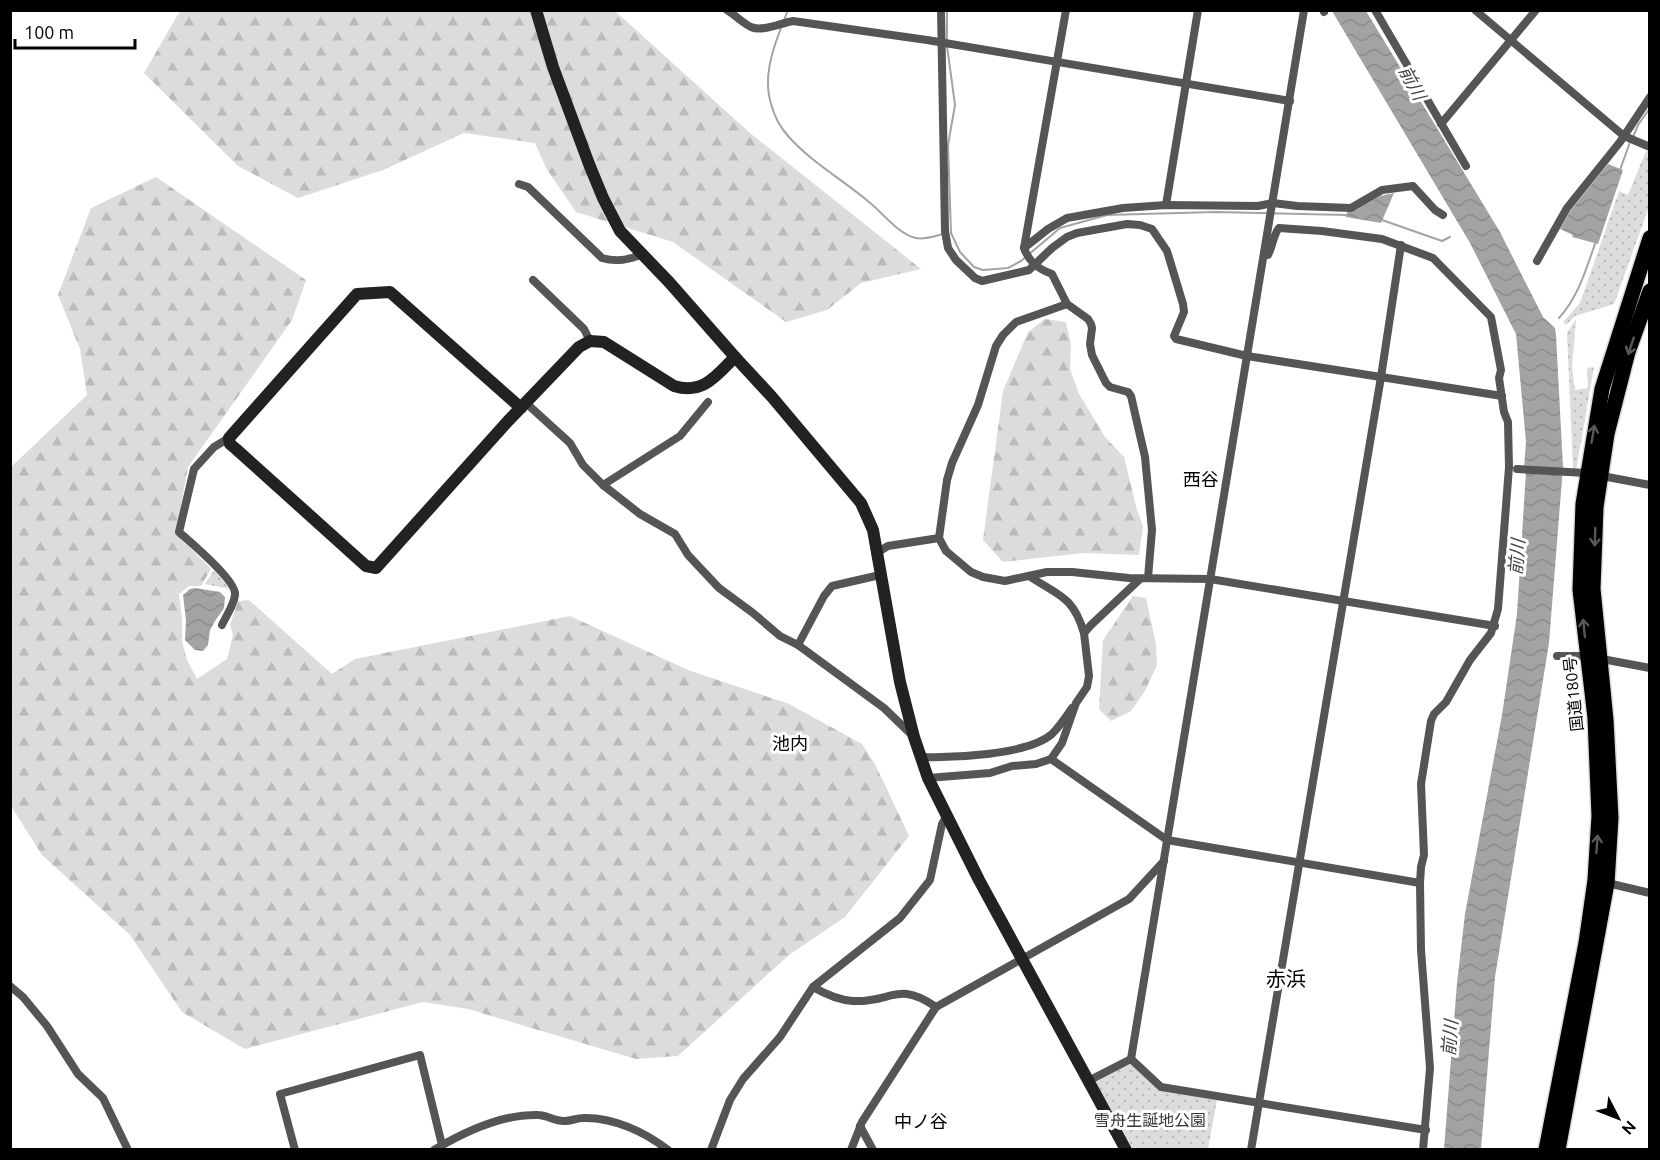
<svg xmlns="http://www.w3.org/2000/svg" width="1660" height="1160" viewBox="0 0 1660 1160" font-family="Ubuntu,'Noto Sans JP',sans-serif">
	<style>
		.grass { fill: url(#grass-dots) }
		.forest { fill: url(#forest-firs) }
		.water { fill: url(#water-waves) }
		.lines { fill: none; stroke-linecap: round; stroke-linejoin: round }
		.stream { stroke: #a3a3a3; stroke-width: 2 }
		.highway-casing { stroke: #dbdbdb; stroke-width: 18 }
		.street { stroke: #555; stroke-width: 8 }
		.secondary { stroke: #222; stroke-width: 12 }
		.highway { stroke: #000; stroke-width: 15 }
		.oneway { stroke: #595959 }
		.labels { text-anchor: middle; stroke-width: 6; stroke-linejoin: round; paint-order: stroke }
		.street-label { font-size: 16px; fill: #000; stroke: #fff }
		.park-label { font-size: 16px; fill: #333; stroke: #fff }
		.water-label { font-size: 18px; font-style: italic; fill: #444; stroke: #fff }
		.neighbourhood-label { font-size: 18px; fill: #000; stroke: #fff }
		.quarter-label { font-size: 20px; fill: #000; stroke: #fff }
	</style>
	<defs>
		<pattern id="grass-dots" width="8" height="8" patternUnits="userSpaceOnUse" patternTransform="scale(1.5)"><rect width="8" height="8" fill="#dcdcdc"/><path d="M2 2h.1M6 6h.1" fill="none" stroke="#bbb" stroke-width="1.8" stroke-linecap="round"/></pattern>
		<pattern id="forest-firs" width="22" height="20" patternUnits="userSpaceOnUse" patternTransform="scale(1.5)"><rect width="22" height="20" fill="#dcdcdc"/><path d="M5 1l3.5 6h-7zM16 11l3.5 6h-7z" fill="#bbb"/></pattern>
		<pattern id="water-waves" width="16" height="10" patternUnits="userSpaceOnUse" patternTransform="scale(1.5)"><rect width="16" height="10" fill="#a3a3a3"/><path d="M0 5q4-4 8 0t8 0" fill="none" stroke="#8b8b8b"/></pattern>
	</defs>
	<rect width="100%" height="100%" fill="#fff"/>
	<!-- grass -->
	<g class="grass">
		<polygon points="1646,151 1649,152 1649,207 1614,304 1575,316 1566,325 1563,322 1580,303 1619,191 1628,195"/>
		<polygon points="1576,319 1572,368 1575,390 1588,388 1587,368 1594,367 1576,471 1573,468 1567,333"/>
		<polygon points="214,570 230,589 205,584"/>
		<polygon points="1131,1064 1160,1091 1217,1100 1208,1149 1133,1149 1095,1081"/>
	</g>
	<!-- forest -->
	<g class="forest">
		<polygon points="180,11 615,11 750,133 921,269 861,283 827,310 786,322 673,242 576,212 546,168 535,143 464,133 383,170 298,198 238,166 144,73"/>
		<polygon points="156,177 306,280 292,320 188,467 176,533 211,569 201,586 189,586 179,594 182,618 182,641 187,660 197,679 227,659 233,635 230,625 238,601 249,600 332,674 355,659 570,616 688,670 789,704 862,744 875,764 909,836 845,917 789,955 678,1056 636,1059 468,1009 423,1002 245,1049 182,1012 130,935 42,855 11,806 11,467 87,395 80,349 58,295 91,208"/>
		<polygon points="1045,319 1066,322 1071,345 1070,369 1079,394 1105,437 1124,457 1137,510 1143,526 1139,555 1084,553 1003,562 983,540 1003,391 1028,332"/>
		<polygon points="1133,596 1146,598 1156,644 1157,665 1145,691 1131,711 1111,721 1099,709 1103,640"/>
	</g>
	<!-- water -->
	<g class="water">
		<polygon points="1332,11 1366,11 1500,232 1543,317 1555,328 1556,335 1563,467 1549,643 1495,977 1481,1149 1444,1149 1457,983 1465,914 1502,715 1517,614 1526,472 1524,468 1526,442 1516,334 1470,243"/>
		<polygon points="1608,164 1623,170 1598,244 1572,237 1573,235 1560,229 1571,210"/>
		<polygon points="1394,193 1381,223 1346,217 1347,212 1356,210 1380,196"/>
		<polygon points="195,588 220,592 225,597 224,608 215,621 210,630 208,645 203,651 195,650 185,640 186,620 183,595 190,589"/>
	</g>
	<g class="lines">
		<!-- stream -->
		<g class="stream">
			<polyline points="947,10 947,41"/>
			<polyline points="784,20 788,10"/>
			<path d="M781 28C772 51 763 79 771 104 774 115 780 127 788 136 811 162 843 180 869 202 883 213 898 234 916 238 924 240 935 236 943 234"/>
			<polyline points="947,46 955,105 948,145 951,233 960,252 974,267 983,270 1008,268 1021,261 1060,228 1107,215 1215,212 1347,215"/>
			<polyline points="1633,137 1638,125 1650,108"/>
			<polyline points="1620,170 1630,142"/>
			<polyline points="1382,220 1442,241 1450,237"/>
			<path d="M1559 318C1579 296 1586 269 1596 241"/>
		</g>
		<defs>
			<g id="highway">
				<polyline points="1546,1150 1586,943 1595,880 1599,816 1595,718 1580,590 1583,504 1602,389 1650,238"/>
				<polyline points="1558,1150 1607,883 1611,818 1606,720 1593,589 1596,507 1607,434 1628,352 1650,291"/>
			</g>
		</defs>
		<!-- highway casing -->
		<use href="#highway" class="highway-casing"/>
		<!-- street -->
		<g class="street">
			<path d="M727 10C735 15 743 23 751 27 762 32 781 23 793 21L927 40 1290 101"/>
			<polyline points="941,10 945,231 948,248 956,260 975,278 982,281 1029,270 1052,248 1067,237 1077,233 1127,224 1140,225 1152,229 1167,251 1183,304 1184,312 1174,336 1176,339 1247,356 1502,396"/>
			<path d="M1066 10 1024 248C1029 262 1038 269 1052 274L1067 304 1088 319 1091 324 1092 328 1090 344 1092 355 1106 383 1110 387 1128 392 1131 396 1145 457 1152 530 1148 578"/>
			<polyline points="1323,10 1324,12"/>
			<polyline points="1375,10 1466,166"/>
			<polyline points="1475,10 1624,136 1650,147"/>
			<polyline points="1441,124 1536,10"/>
			<path d="M519 184 528 187 602 258C615 262 630 260 642 254"/>
			<polyline points="1166,205 1198,10"/>
			<polyline points="1024,248 1048,229 1067,218 1123,208 1166,205 1258,206 1273,203 1297,206 1351,208 1382,190 1413,186 1435,210 1443,215"/>
			<path d="M1264 255H1268C1273 246 1273 235 1279 228L1322 231 1382 239 1433 258 1491 317 1501 370 1499 378 1504 412 1508 422 1509 467 1498 609 1491 633 1470 660 1446 702 1434 714 1431 721 1421 784 1424 855 1421 867 1420 883 1421 950 1430 1068 1423 1150"/>
			<polyline points="1537,261 1567,208 1620,142 1650,97"/>
			<polyline points="533,280 584,329 590,341"/>
			<polyline points="1067,304 1016,322 1003,335 996,346 978,405 952,463 947,480 939,538 946,551 971,572 983,577 1005,581 1047,572 1072,572 1129,578 1210,579 1495,626"/>
			<polyline points="526,403 570,443 583,465 603,485 640,514 675,534 688,555 719,588 753,613 780,636 798,645 884,708 914,737"/>
			<polyline points="1517,469 1586,473 1650,485"/>
			<polyline points="603,485 680,436 708,402"/>
			<polyline points="878,552 888,546 939,538"/>
			<path d="M1029 576C1059 596 1073 596 1084 633"/>
			<path d="M222 625C226 616 234 605 235 595 237 581 190 542 179 532L194 469 214 447 229 438"/>
			<polyline points="798,645 824,596 832,586 880,575"/>
			<polyline points="1557,656 1586,656 1650,668"/>
			<path d="M921 757C953 758 1028 755 1052 734 1060 726 1066 717 1072 708"/>
			<polyline points="1051,759 1167,840 1420,883"/>
			<polyline points="928,778 990,773 1012,766 1036,764 1051,759 1062,743 1076,703 1087,687 1089,676 1084,633 1091,625 1140,579"/>
			<polyline points="1603,882 1650,893"/>
			<polyline points="10,986 23,997 47,1026 78,1074 103,1098 128,1150"/>
			<path d="M813 987C825 994 839 1000 853 1001 892 1003 897 980 936 1007"/>
			<polyline points="1131,1059 1304,10"/>
			<polyline points="1131,1059 1161,1087 1426,1130"/>
			<polyline points="1088,1081 1131,1059"/>
			<polyline points="860,1126 873,1150"/>
			<polyline points="295,1150 280,1094 420,1055 442,1145"/>
			<path d="M434 1150C464 1132 503 1114 538 1115 547 1115 556 1122 565 1121 571 1121 577 1118 583 1118 613 1117 645 1132 668 1150"/>
			<polyline points="711,1150 730,1100 743,1079 780,1037 813,987 900,918 930,880 942,824 946,817"/>
			<polyline points="851,1150 862,1122 936,1007 1129,899 1164,861"/>
			<polyline points="1251,1150 1381,377 1401,245"/>
		</g>
		<!-- secondary -->
		<g class="secondary">
			<polyline points="536,10 553,67 589,164 603,198 620,231 669,282 735,357 772,397 861,503 873,530 900,682 914,737 928,778 979,880 1126,1150"/>
			<path d="M521 408 390 292 357 294 229 438 230 444 236 449 366 566 376 568 508 421 579 347 590 341 604 342 674 386C703 395 716 376 735 357"/>
		</g>
		<!-- highway -->
		<use href="#highway" class="highway"/>
	</g>
	<!-- one-way arrows -->
	<defs><path id="oneway-shaft" d="M-6 0H5M1.5-3L5.5 0L1.5 3" fill="none" stroke-width="1.6" stroke-linecap="round" stroke-linejoin="round" transform="scale(1.5)"/></defs>
	<g class="oneway">
		<use href="#oneway-shaft" transform="translate(1631 346) rotate(108)"/>
		<use href="#oneway-shaft" transform="translate(1593 434) rotate(-80)"/>
		<use href="#oneway-shaft" transform="translate(1595 537) rotate(92)"/>
		<use href="#oneway-shaft" transform="translate(1584 628) rotate(-96)"/>
		<use href="#oneway-shaft" transform="translate(1597 844) rotate(-86)"/>
	</g>
	<g class="labels">
		<!-- street labels -->
		<g class="street-label">
			<text transform="translate(1573 694) rotate(-96)" y="6">国道180号</text>
		</g>
		<!-- park labels -->
		<g class="park-label">
			<text x="1150" y="1126">雪舟生誕地公園</text>
		</g>
		<!-- water labels -->
		<g class="water-label">
			<text transform="translate(1412 83) rotate(62)" y="6">前川</text>
			<text transform="translate(1517 557) rotate(-85)" y="6">前川</text>
			<text transform="translate(1450 1038) rotate(-85)" y="6">前川</text>
		</g>
		<!-- neighbourhood labels -->
		<g class="neighbourhood-label">
			<text x="1201" y="486">西谷</text>
			<text x="790" y="750">池内</text>
			<text x="921" y="1128">中ノ谷</text>
		</g>
		<!-- quarter labels -->
		<g class="quarter-label">
			<text x="1286" y="986">赤浜</text>
		</g>
	</g>
	<!-- border -->
	<rect width="1660" height="1160" fill="none" stroke="#000000" stroke-width="24"/>
	<!-- north arrow -->
	<g transform="translate(1618 1118) rotate(132)" stroke="#ffffff" stroke-width="4.5" paint-order="stroke">
	<path d="M0-4.5L10 22L0 15L-10 22Z" fill="#000000"/>
	<text y="-9" font-size="16" font-weight="bold" text-anchor="middle" fill="#000000">N</text>
	</g>
	<!-- scale -->
	<path d="M15 39v9h120v-9" fill="none" stroke="#000000" stroke-width="3"/>
	<text x="24" y="39" font-size="18" fill="#000000" stroke="#ffffff" stroke-width="4.5" paint-order="stroke">100 m</text>
</svg>
